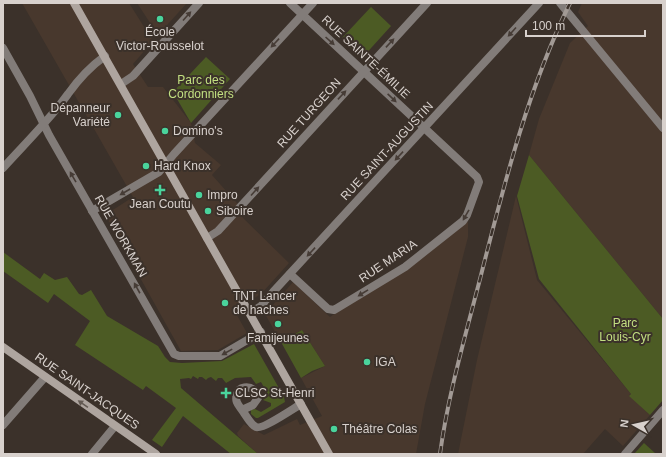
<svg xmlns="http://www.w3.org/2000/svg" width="666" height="457" viewBox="0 0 666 457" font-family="Helvetica,sans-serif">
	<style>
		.built { fill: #48382d }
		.green { fill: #4c5b24 }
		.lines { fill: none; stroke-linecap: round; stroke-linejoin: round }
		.street { stroke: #827c79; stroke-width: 8 }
		.secondary { stroke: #aea59f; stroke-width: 8 }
		.rail-casing { stroke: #a29a95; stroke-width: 4 }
		.rail { stroke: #3b312a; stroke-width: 2.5; stroke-dasharray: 8; stroke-linecap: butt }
		.oneway { fill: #463c36 }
		.oneway2 { fill: #635a53 }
		.poi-dot { fill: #4ad49c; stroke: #3b312a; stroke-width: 1.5 }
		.labels { text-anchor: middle; stroke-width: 4; stroke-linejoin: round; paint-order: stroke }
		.poi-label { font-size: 12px; fill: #d8d1cd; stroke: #3b312a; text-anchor: start }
		.street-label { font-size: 12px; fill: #d8d1cd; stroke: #3b312a }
		.park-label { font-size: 12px; fill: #c2df81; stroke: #3b312a }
	</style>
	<rect width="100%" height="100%" fill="#3b312a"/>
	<!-- built -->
	<g class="built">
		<polygon points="22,3 129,3 153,41 133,64 148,87 163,87 191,123 195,143 221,165 212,175 244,211 240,215 289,263 261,294 234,310 247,333 218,350 181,351 105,215 133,197"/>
		<polygon points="137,3 187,3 158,35"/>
		<polygon points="582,3 663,3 663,319 529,155 539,119 570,43 588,26 578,12"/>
		<polygon points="516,196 537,280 631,394 629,395 650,415 623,446 605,429 583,454 458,454 477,360"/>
		<polygon points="468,221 468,237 425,404 416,454 258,454 238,436 237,433 244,424 264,435 297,419 300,425 322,416 301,378 325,366 302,330 281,342 265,314 293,282 330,317 447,238"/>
	</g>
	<!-- green -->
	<g class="green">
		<polygon points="371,7 391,26 362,58 342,40 342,38"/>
		<polygon points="206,57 230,79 191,123 173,92"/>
		<polygon points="529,155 663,319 663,400 650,415 629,396 631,394 539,279 517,196"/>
		<polygon points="3,252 40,279 44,273 55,280 67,277 79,294 82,295 91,290 107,316 158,346 165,357 170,362 182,363 222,361 254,344 284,397 285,402 258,418 256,418 251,414 251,410 255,409 261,412 271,406 271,403 263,400 269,396 261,382 256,384 251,377 235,378 226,383 222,378 218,378 216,381 211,377 208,378 206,380 202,377 199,377 198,379 193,376 191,379 189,378 180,379 181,388 258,454 231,454 183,416 162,447 152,440 176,408 146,386 143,390 75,345 90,321 54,294 48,303 3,271"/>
		<polygon points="302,330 325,366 312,371 301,378 281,342"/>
		<polygon points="644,443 656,454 634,454"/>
	</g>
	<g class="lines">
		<!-- street -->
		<g class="street">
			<polyline points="290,3 477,177 479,182 467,215 463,221 405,267 334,310 328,309 290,274"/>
			<polyline points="560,3 663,128"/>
			<polyline points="3,48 30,96 49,135 174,354 179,356 220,356 261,332"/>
			<polyline points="121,84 133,76 199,3"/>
			<path d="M3 168C22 147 41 128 59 106 62 102 65 98 68 94 78 80 91 66 105 56"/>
			<polyline points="92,211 159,172 174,154 313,3"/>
			<polyline points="207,238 218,231 427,3"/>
			<polyline points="250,313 261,306 273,292 539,3"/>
			<path d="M242 410 253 405 258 398C258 395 257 393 254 390 249 386 239 386 237 394 234 403 240 406 244 413 247 417 251 425 256 427 262 430 294 408 301 404"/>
			<polyline points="3,425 45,377"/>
			<polyline points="92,454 115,426"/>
			<polyline points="625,454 663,410"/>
		</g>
		<!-- secondary -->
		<g class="secondary">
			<polyline points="74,3 329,454"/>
			<polyline points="3,347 156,454"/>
		</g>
		<defs>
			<path id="rail" d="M440 454C448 395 465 337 480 279 504 185 527 91 570 3"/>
		</defs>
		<!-- rail casing -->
		<use href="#rail" class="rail-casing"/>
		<!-- rail -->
		<use href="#rail" class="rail"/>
	</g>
	<!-- one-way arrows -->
	<defs><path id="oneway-solid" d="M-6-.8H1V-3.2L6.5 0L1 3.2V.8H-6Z"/></defs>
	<g class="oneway">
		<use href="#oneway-solid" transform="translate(187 16) rotate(-48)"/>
		<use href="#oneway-solid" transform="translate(512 32) rotate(132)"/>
		<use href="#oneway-solid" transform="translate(330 41) rotate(42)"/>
		<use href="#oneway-solid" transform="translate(275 43) rotate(133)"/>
		<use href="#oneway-solid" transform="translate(390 43) rotate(-47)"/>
		<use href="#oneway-solid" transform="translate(342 95) rotate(-47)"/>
		<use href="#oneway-solid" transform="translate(392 98) rotate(43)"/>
		<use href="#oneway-solid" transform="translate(399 156) rotate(133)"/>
		<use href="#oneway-solid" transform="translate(73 177) rotate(-120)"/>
		<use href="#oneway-solid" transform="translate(255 191) rotate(-48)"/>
		<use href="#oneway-solid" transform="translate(125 192) rotate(150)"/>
		<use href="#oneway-solid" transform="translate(466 215) rotate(120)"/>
		<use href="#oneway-solid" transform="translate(311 252) rotate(133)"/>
		<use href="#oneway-solid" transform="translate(137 288) rotate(-119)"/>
		<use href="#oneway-solid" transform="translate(363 293) rotate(148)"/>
		<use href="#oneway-solid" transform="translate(227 352) rotate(151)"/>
	</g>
	<use class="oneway2" href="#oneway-solid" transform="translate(83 404) rotate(-145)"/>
	<!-- markers -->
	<g class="poi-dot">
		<circle cx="160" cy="19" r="4"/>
		<circle cx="118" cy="115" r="4"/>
		<circle cx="165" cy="131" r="4"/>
		<circle cx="146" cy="166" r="4"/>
		<path d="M158 184h4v4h4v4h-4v4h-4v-4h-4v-4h4z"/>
		<circle cx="199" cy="195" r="4"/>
		<circle cx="208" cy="211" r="4"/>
		<circle cx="225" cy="303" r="4"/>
		<circle cx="278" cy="324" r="4"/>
		<circle cx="367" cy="362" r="4"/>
		<path d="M224 387h4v4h4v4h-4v4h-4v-4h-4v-4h4z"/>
		<circle cx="334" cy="429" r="4"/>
	</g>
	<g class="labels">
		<!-- poi labels -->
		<g class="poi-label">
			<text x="160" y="36" text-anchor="middle">École<tspan x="160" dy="14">Victor-Rousselot</tspan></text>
			<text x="110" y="112" text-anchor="end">Dépanneur<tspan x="110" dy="14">Variété</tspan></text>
			<text x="173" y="135">Domino's</text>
			<text x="154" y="170">Hard Knox</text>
			<text x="207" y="199">Impro</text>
			<text x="160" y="208" text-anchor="middle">Jean Coutu</text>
			<text x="216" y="215">Siboire</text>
			<text x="233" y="300">TNT Lancer<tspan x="233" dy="14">de haches</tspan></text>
			<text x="278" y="342" text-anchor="middle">Famijeunes</text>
			<text x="375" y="366">IGA</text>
			<text x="235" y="397">CLSC St-Henri</text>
			<text x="342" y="433">Théâtre Colas</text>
		</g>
		<!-- street labels -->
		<g class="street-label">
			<text transform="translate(366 57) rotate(43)" y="4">RUE SAINTE-ÉMILIE</text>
			<text transform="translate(309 113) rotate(-48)" y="4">RUE TURGEON</text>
			<text transform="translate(387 151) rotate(-47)" y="4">RUE SAINT-AUGUSTIN</text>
			<text transform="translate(121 236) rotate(60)" y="4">RUE WORKMAN</text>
			<text transform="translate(388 261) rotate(-34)" y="4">RUE MARIA</text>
			<text transform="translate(87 391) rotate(35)" y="4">RUE SAINT-JACQUES</text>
		</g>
		<!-- park labels -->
		<g class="park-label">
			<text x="201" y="84">Parc des<tspan x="201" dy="14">Cordonniers</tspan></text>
			<text x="625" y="327">Parc<tspan x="625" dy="14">Louis-Cyr</tspan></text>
		</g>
	</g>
	<!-- border -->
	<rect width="666" height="457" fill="none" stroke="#d8d1cd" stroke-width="8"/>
	<!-- north arrow -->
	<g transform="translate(634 425) rotate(278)" stroke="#3b312a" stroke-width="3" paint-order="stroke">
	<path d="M0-3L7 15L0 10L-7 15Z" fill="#d8d1cd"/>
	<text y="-6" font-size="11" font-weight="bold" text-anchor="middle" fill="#d8d1cd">N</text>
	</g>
	<!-- scale -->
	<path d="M526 30v6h119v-6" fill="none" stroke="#d8d1cd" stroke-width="2"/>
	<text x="532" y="30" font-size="12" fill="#d8d1cd" stroke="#3b312a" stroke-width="3" paint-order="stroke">100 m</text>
</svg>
